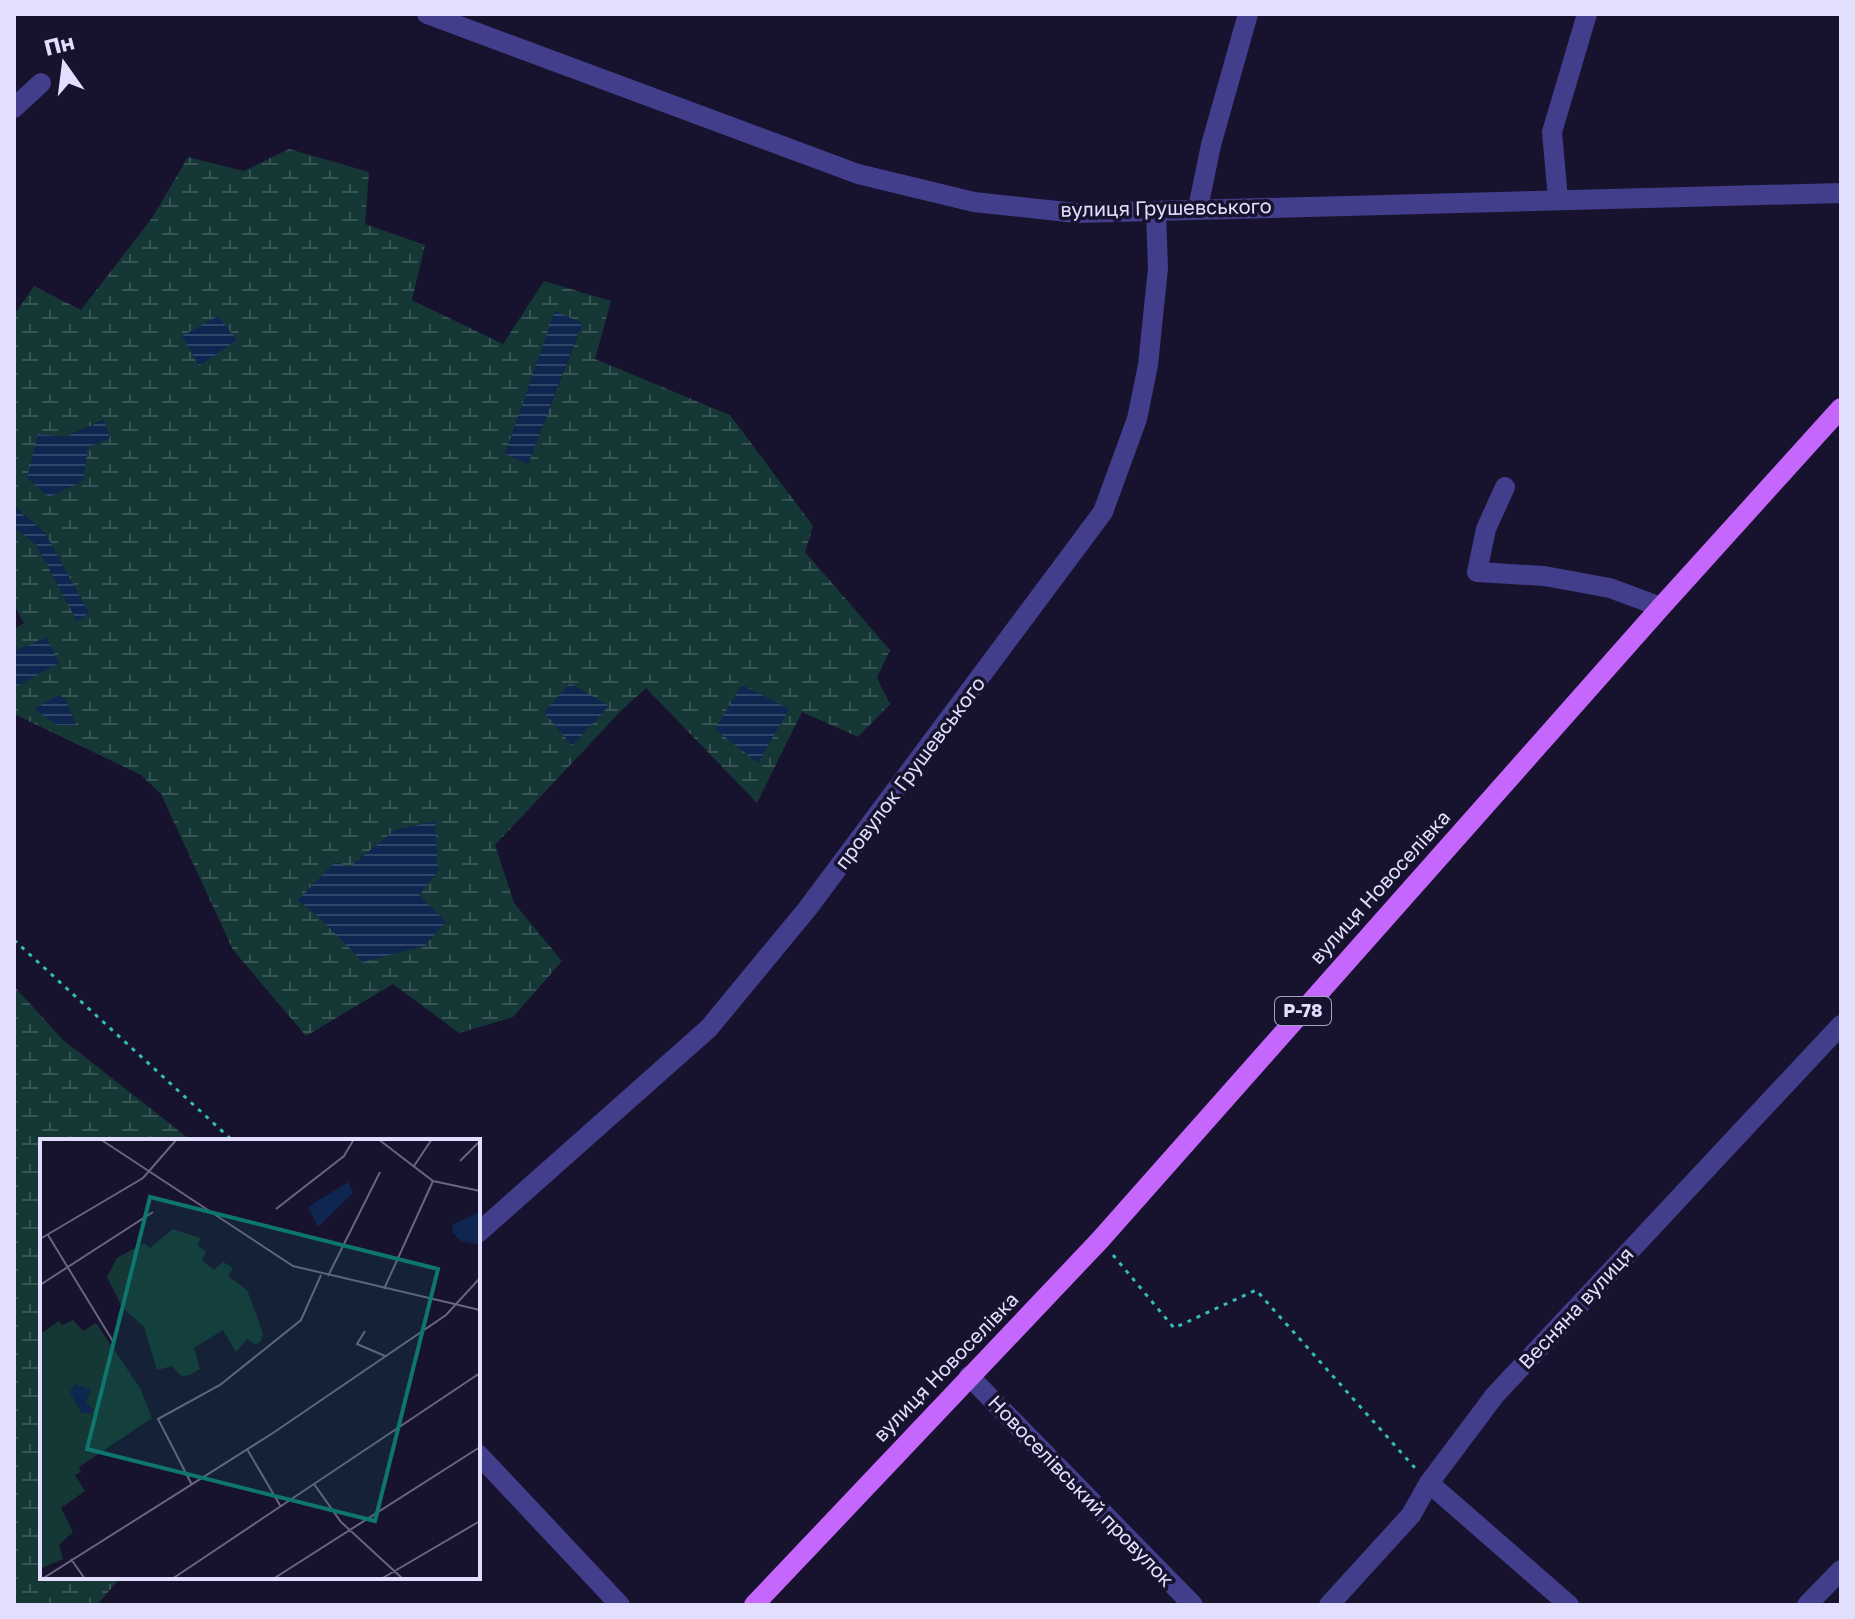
<svg xmlns="http://www.w3.org/2000/svg" width="1855" height="1619" viewBox="0 0 1855 1619" font-family="'Golos Text',sans-serif">
	<style>
		.wetland { fill: url(#wetland-marsh); fill-rule: evenodd }
		.water { fill: url(#water-rules) }
		.lines { fill: none; stroke-linecap: round; stroke-linejoin: round }
		.path { stroke: #33bdb6; stroke-width: 3; stroke-dasharray: 4 6; stroke-linecap: butt }
		.minor { stroke: #423e8b; stroke-width: 20 }
		.primary { stroke: #c567fc; stroke-width: 20 }
		.labels { text-anchor: middle; stroke-width: 7; stroke-linejoin: round; paint-order: stroke }
		.shield { fill: #17122d; stroke: #a5a1bf; stroke-width: 2 }
		.shield-label { font-size: 18px; font-weight: bold; fill: #e2defe }
		.street-label { font-size: 20px; fill: #e2defe; stroke: #17122d }
		.inset-road { fill: none; stroke: #686481; stroke-width: 2 }
		.view { fill: #0f766e; fill-opacity: 0.15; stroke: #0f766e; stroke-width: 4 }
		.inset-edge { fill: none; stroke: #e2defe; stroke-width: 4 }
	</style>
	<defs>
		<pattern id="wetland-marsh" width="20" height="14" patternUnits="userSpaceOnUse" patternTransform="scale(2)"><rect width="20" height="14" fill="#153736"/><path d="M1 5h8M5 5V1M11 12h8M15 12V8" fill="none" stroke="#375454"/></pattern>
		<pattern id="water-rules" width="6" height="5" patternUnits="userSpaceOnUse" patternTransform="scale(2)"><rect width="6" height="5" fill="#0e2650"/><path d="M0 2.5h6" fill="none" stroke="#31456a"/></pattern>
	</defs>
	<rect width="100%" height="100%" fill="#17122d"/>
	<!-- wetland -->
	<g class="wetland">
		<path d="M289 149 369 172 365 224 425 245 412 300 503 344 544 281 611 301 595 359 730 415 813 526 805 552 890 650 877 678 890 704 858 737 802 712 757 803 646 688 619 713 495 845 514 903 562 961 513 1017 459 1033 393 984 306 1036 233 950 161 794 141 775 14 714V681L17 685 47 638 14 651V629L24 623 14 605V527L36 544 77 620 89 613 45 533 14 506V315L34 286 81 310 152 218 188 157 244 171ZM555 312 582 324 528 464 505 454ZM103 420 110 437 88 447 38 434 65 437ZM395 830 419 895 445 922 316 914 298 900 350 867Z"/>
		<polygon points="14,986 62,1039 192,1141 42,1141 42,1577 121,1577 97,1605 14,1605"/>
	</g>
	<!-- water -->
	<g class="water">
		<polygon points="555,311 582,323 528,464 505,454"/>
		<polygon points="218,316 237,340 199,366 182,336"/>
		<polygon points="104,420 110,438 88,447 83,481 49,497 27,478 38,434 65,437"/>
		<polygon points="14,507 45,533 89,613 77,621 36,544 14,527"/>
		<polygon points="47,638 59,663 17,686 14,681 14,651"/>
		<polygon points="570,683 609,706 572,746 544,712"/>
		<polygon points="742,685 789,709 758,763 715,729"/>
		<polygon points="57,696 65,698 76,725 57,725 34,709"/>
		<polygon points="435,821 438,871 419,895 446,922 424,946 363,962 316,914 298,900 335,862 350,867 395,830"/>
	</g>
	<g class="lines">
		<!-- path -->
		<g class="path">
			<polyline points="14,940 233,1141"/>
			<polyline points="1113,1255 1174,1328 1256,1290 1415,1468"/>
		</g>
		<!-- minor -->
		<g class="minor">
			<polyline points="427,14 858,174 974,202 1076,213 1841,193"/>
			<polyline points="14,108 41,83"/>
			<polyline points="1558,199 1552,132 1587,14"/>
			<polyline points="1198,208 1211,145 1248,14"/>
			<polyline points="1505,487 1486,529 1477,572 1544,576 1610,588 1661,607"/>
			<polyline points="478,1233 709,1028 808,908 1103,512 1137,419 1148,365 1158,268 1156,212"/>
			<polyline points="969,1376 1193,1605"/>
			<polyline points="478,1454 620,1605"/>
			<polyline points="1429,1483 1569,1605"/>
			<polyline points="1329,1605 1411,1515 1429,1483 1495,1395 1841,1025"/>
			<polyline points="1807,1605 1841,1570"/>
		</g>
		<!-- primary -->
		<polyline class="primary" points="754,1605 1100,1240 1661,607 1841,408"/>
	</g>
	<g class="labels">
		<!-- shield labels -->
		<rect class="shield" x="1275" y="997" width="56" height="28" rx="6"/>
		<g class="shield-label">
			<text x="1303" y="1017">Р-78</text>
		</g>
		<!-- street labels -->
		<g class="street-label">
			<text transform="translate(1166 208) rotate(-1)" y="7">вулиця Грушевського</text>
			<text transform="translate(910 773) rotate(-53)" y="7">провулок Грушевського</text>
			<text transform="translate(1380 887) rotate(-48)" y="7">вулиця Новоселівка</text>
			<text transform="translate(1576 1308) rotate(-47)" y="7">Весняна вулиця</text>
			<text transform="translate(946 1367) rotate(-46)" y="7">вулиця Новоселівка</text>
			<text transform="translate(1081 1491) rotate(46)" y="7">Новоселівський провулок</text>
		</g>
	</g>
	<!-- overview -->
	<g transform="translate(40 1139)">
		<rect width="440" height="440" fill="#17122d"/>
		<path d="M133 90 160 99 158 107 166 113 162 121 174 131 183 123 193 129 188 137 207 151 223 194 221 202 215 206 207 200 196 213 183 191 154 209 160 230 150 236 141 237 132 227 117 231 104 188 82 168 67 138 77 119 104 104 110 109ZM33 181 43 192 56 184 100 249 112 279 39 328 41 333 35 336 45 352 21 369 33 393 19 406 23 420 2 429 0 195 19 182 22 186Z" fill="#153736"/>
		<path d="M308 43 313 54 278 88 268 68ZM440 73V106L421 102 412 93 413 85ZM35 245 51 251 46 264 53 270 51 275 41 273 30 253Z" fill="#0e2650"/>
		<path class="inset-road" d="M60 0 253 127 440 171M338 0 393 42 440 52M420 22 440 2M374 27 392 0M236 70 304 17 314 0M8 96 74 204M0 100 103 39 137 0M288 137 340 33M0 146 113 73M344 150 393 42M325 192 317 205 345 217M207 310 241 368M274 345 301 383 363 440M152 346 118 280 180 246 261 181 281 136M31 420 45 440M2 440 233 294 406 176 440 139M132 440 440 234M233 440 440 308M341 440 440 382"/>
		<path class="view" d="M110 58 398 130 335 382 47 310Z"/>
		<rect width="440" height="440" class="inset-edge"/>
	</g>
	<!-- border -->
	<rect width="1855" height="1619" fill="none" stroke="#e2defe" stroke-width="32"/>
	<!-- north arrow -->
	<g transform="translate(64 64) rotate(346)" stroke="#17122d" stroke-width="6" paint-order="stroke">
	<path d="M0-6L14 30L0 20L-14 30Z" fill="#e2defe"/>
	<text y="-12" font-size="22" font-weight="bold" text-anchor="middle" fill="#e2defe">Пн</text>
	</g>
</svg>
